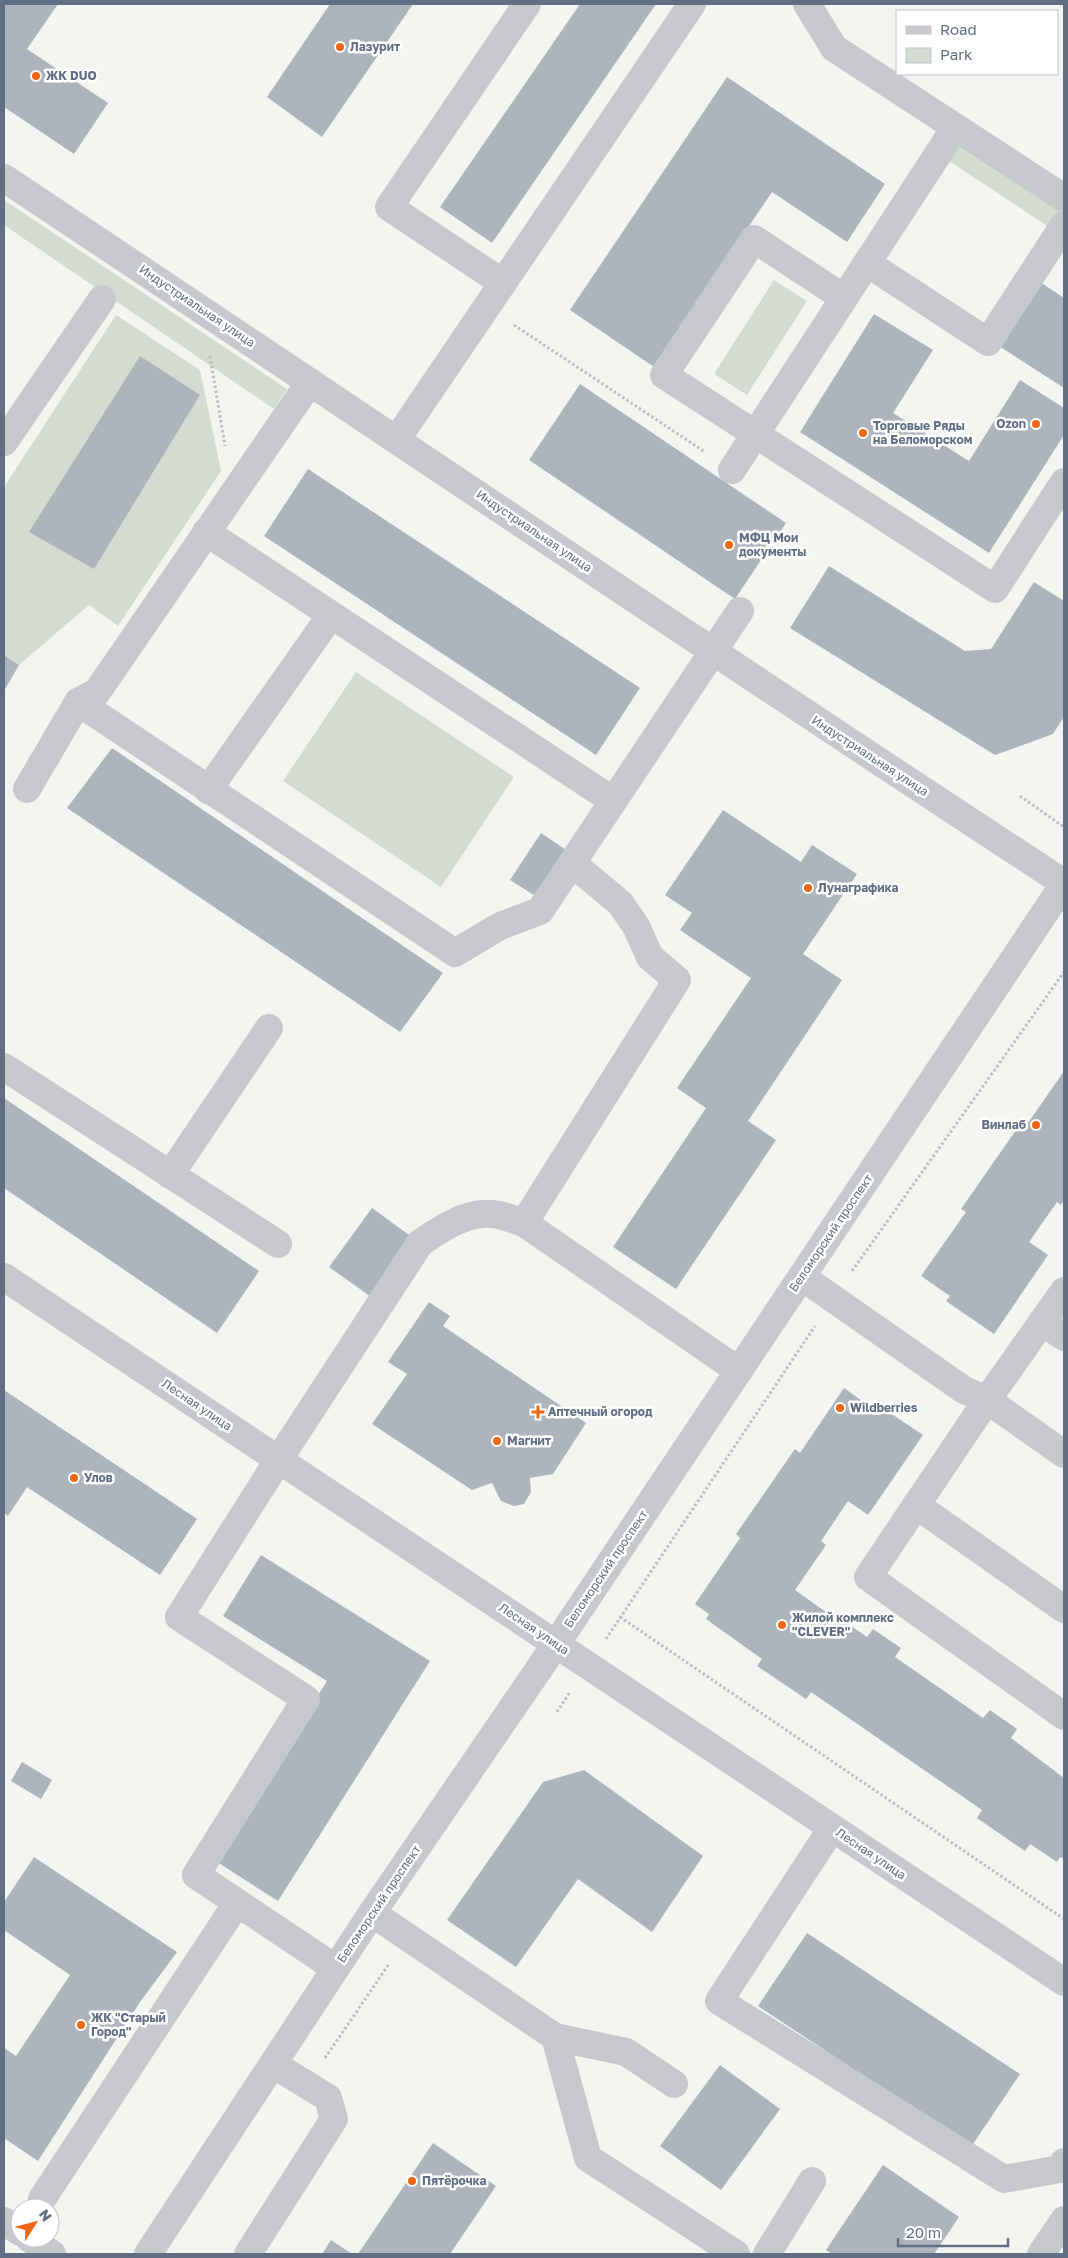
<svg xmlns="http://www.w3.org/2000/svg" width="1068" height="2258" viewBox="0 0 1068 2258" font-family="'Golos Text',sans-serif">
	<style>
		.green { fill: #d4dcd1 }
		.building { fill: #aeb4bb }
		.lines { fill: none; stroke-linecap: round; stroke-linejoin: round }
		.path { stroke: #bdbec1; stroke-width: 3; stroke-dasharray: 2.5 2.5; stroke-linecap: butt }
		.minor { stroke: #c6c8cc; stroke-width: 28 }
		.poi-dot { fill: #f16613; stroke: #fff; stroke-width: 2 }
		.labels { text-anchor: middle; stroke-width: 5; stroke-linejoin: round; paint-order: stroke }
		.poi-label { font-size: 12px; font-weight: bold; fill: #616f84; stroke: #fff; text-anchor: start }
		.street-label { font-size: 12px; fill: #616f84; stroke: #fff }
	</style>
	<rect width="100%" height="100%" fill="#f4f5f0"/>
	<!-- green -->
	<g class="green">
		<polygon points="962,141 1063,207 1049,227 949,161"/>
		<polygon points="4,200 287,389 274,409 4,225"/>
		<polygon points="774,280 807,301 747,395 714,374"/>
		<polygon points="116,315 200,370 221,471 118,626 89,605 19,665 4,655 4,487"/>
		<polygon points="356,672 514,777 441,887 283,781"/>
	</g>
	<!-- building -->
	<g class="building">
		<polygon points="4,4 58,4 27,49 108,103 74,154 4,107"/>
		<polygon points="330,4 413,4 322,137 267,97"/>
		<polygon points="580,4 656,4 492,243 440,207"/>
		<polygon points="727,77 885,184 847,242 772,192 654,367 570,310"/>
		<polygon points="1040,282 1064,298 1064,388 999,346"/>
		<polygon points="874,314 933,350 893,413 969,461 1020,380 1064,408 1064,435 989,553 800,432"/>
		<polygon points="140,356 200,395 94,569 29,532"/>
		<polygon points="580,384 786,523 735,599 529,460"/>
		<polygon points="308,469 640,688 596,755 264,536"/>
		<polygon points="829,566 965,651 991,649 1034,582 1064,601 1064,717 1053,734 995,755 790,628"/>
		<polygon points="4,655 19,665 4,691"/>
		<polygon points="112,748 443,973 400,1032 67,808"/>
		<polygon points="723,810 801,862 812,845 857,874 803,954 842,980 748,1121 776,1140 676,1289 613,1247 706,1108 677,1088 751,978 680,930 692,913 665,895"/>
		<polygon points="541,833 569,852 540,899 510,880"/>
		<polygon points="1064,1071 1064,1200 1061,1205 1057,1202 1029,1242 1048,1255 994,1334 946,1301 950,1296 921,1276 966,1212 961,1209 1023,1120 1028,1123"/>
		<polygon points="4,1098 259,1271 217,1333 4,1188"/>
		<polygon points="372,1208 416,1240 374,1299 329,1267"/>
		<polygon points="429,1302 450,1316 443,1326 586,1423 553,1474 530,1478 531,1492 524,1504 514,1506 501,1501 492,1483 472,1490 372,1424 407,1374 388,1362"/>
		<polygon points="844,1388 872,1408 875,1403 923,1435 868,1515 848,1501 821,1541 826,1545 795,1590 840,1622 841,1619 867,1637 873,1629 901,1648 895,1657 983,1718 990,1710 1017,1729 1011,1738 1064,1778 1064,1859 1060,1857 1057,1862 1030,1844 1025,1851 977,1818 982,1810 811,1692 806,1699 757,1666 762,1659 706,1619 709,1614 695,1604 740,1538 736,1534 795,1449 800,1453"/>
		<polygon points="4,1390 197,1519 160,1575 27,1487 8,1516 4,1513"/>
		<polygon points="261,1555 430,1661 278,1901 214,1860 327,1681 223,1616"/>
		<polygon points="22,1762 52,1780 41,1799 11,1781"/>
		<polygon points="584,1770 703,1856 652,1932 578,1879 516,1967 447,1920 543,1782"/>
		<polygon points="34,1857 177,1952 140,2002 38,2161 4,2138 4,2048 16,2056 70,1975 4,1930 4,1902"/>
		<polygon points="807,1933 1020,2074 971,2147 758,2006"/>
		<polygon points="720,2065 780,2109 721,2190 660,2146"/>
		<polygon points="433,2143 496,2186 450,2254 358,2254"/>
		<polygon points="883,2165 959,2217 934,2254 832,2254 826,2250"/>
		<polygon points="331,2240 352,2254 322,2254"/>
	</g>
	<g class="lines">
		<!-- path -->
		<g class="path">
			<polyline points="514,325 705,452"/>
			<polyline points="210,356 225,446"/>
			<polyline points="1020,796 1064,827"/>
			<polyline points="852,1271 1064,972"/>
			<polyline points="620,1617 1064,1919"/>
			<polyline points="606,1639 815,1326"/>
			<polyline points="557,1712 570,1692"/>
			<polyline points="325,2058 389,1964"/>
		</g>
		<!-- minor -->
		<g class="minor">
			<polyline points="807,4 834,48 1064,198"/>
			<path d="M4 178C357 413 709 651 1064 883"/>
			<polyline points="867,263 988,342 1064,225"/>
			<polyline points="503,283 389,207 527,4"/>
			<polyline points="844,298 754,239 664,375 995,589 1064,482"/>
			<polyline points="397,439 692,4"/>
			<polyline points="4,442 102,299"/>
			<polyline points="732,470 955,128"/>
			<polyline points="206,532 612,800"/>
			<polyline points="78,702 455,953 500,926 540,911 572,863"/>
			<polyline points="27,789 78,702 97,692 310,382"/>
			<polyline points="208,790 331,615"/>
			<polyline points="4,1067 278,1244"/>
			<polyline points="170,1175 269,1028"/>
			<polyline points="524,1223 739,1371"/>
			<polyline points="4,1277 1064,1982"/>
			<polyline points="802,1277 964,1390 987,1400 1064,1454"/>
			<polyline points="1064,1291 987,1400 868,1577 1064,1716"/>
			<polyline points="1042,1322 1064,1337"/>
			<polyline points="916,1505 1064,1609"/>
			<polyline points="832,1828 719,2001 1004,2179 1060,2169 1064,2162"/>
			<polyline points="372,1913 555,2037 588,2158 736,2254"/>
			<path d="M335 1968 196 1875 306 1699 179 1617 279 1459 420 1243C438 1231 461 1215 483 1214 497 1212 512 1219 524 1223L677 980 650 957 636 926 620 903 572 863 740 611"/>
			<polyline points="555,2037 626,2052 674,2084"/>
			<polyline points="42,2199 237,1903"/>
			<polyline points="4,2221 20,2232"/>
			<polyline points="29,2238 52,2254"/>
			<polyline points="148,2254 372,1913 556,1644 1064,884"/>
			<polyline points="248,2254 334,2119 328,2098 273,2064"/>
			<polyline points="767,2254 812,2181"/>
			<polyline points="1041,2254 1064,2220"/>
		</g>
	</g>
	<!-- markers -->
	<g class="poi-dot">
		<circle cx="340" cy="47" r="5"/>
		<circle cx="36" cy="76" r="5"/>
		<circle cx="1036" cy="424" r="5"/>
		<circle cx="863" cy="433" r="5"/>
		<circle cx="729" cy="545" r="5"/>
		<circle cx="808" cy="888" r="5"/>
		<circle cx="1036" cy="1125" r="5"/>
		<circle cx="840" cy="1408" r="5"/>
		<path d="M535.5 1404.5h5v5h5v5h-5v5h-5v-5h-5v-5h5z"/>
		<circle cx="497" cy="1441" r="5"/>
		<circle cx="74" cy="1478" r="5"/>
		<circle cx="782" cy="1625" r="5"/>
		<circle cx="81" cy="2025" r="5"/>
		<circle cx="412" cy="2181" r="5"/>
	</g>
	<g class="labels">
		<!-- poi labels -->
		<g class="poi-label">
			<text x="350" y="51">Лазурит</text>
			<text x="46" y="80">ЖК DUO</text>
			<text x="1026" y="428" text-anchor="end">Ozon</text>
			<text x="873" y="430">Торговые Ряды<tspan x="873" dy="14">на Беломорском</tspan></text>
			<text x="739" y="542">МФЦ Мои<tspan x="739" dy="14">документы</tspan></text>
			<text x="818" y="892">Лунаграфика</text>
			<text x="1026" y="1129" text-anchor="end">Винлаб</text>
			<text x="850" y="1412">Wildberries</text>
			<text x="548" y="1416">Аптечный огород</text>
			<text x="507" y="1445">Магнит</text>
			<text x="84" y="1482">Улов</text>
			<text x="792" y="1622">Жилой комплекс<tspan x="792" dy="14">"СLEVER"</tspan></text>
			<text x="91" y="2022">ЖК "Старый<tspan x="91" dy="14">Город"</tspan></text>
			<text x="422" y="2185">Пятёрочка</text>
		</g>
		<!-- street labels -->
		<g class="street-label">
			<text transform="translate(197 306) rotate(34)" y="4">Индустриальная улица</text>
			<text transform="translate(534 531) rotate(34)" y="4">Индустриальная улица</text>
			<text transform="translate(870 756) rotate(33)" y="4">Индустриальная улица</text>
			<text transform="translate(831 1233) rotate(-56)" y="4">Беломорский проспект</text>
			<text transform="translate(197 1405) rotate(34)" y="4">Лесная улица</text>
			<text transform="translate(606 1569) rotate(-56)" y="4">Беломорский проспект</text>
			<text transform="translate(534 1629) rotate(34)" y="4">Лесная улица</text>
			<text transform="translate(871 1854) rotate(34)" y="4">Лесная улица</text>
			<text transform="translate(379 1904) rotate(-56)" y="4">Беломорский проспект</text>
		</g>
	</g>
	<!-- border -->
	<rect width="1068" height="2258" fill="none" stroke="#616f84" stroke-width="10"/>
	<!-- legend -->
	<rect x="896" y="10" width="162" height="65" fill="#ffffff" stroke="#c0c5ce"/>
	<rect x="906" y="26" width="25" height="8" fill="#c6c8cc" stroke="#c0c5ce"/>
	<text x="940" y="35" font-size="15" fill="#616f84">Road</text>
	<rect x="906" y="48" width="25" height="15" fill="#d4dcd1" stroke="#c0c5ce"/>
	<text x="940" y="60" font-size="15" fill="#616f84">Park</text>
	<!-- north arrow -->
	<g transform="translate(35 2223) rotate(54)"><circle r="24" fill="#ffffff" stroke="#c0c5ce"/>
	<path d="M0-4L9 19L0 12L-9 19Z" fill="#f16613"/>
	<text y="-8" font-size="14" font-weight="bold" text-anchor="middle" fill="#616f84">N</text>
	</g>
	<!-- scale -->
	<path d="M898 2238v8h110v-8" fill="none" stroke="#616f84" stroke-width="2.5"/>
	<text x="906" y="2238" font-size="15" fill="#616f84" stroke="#ffffff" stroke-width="4" paint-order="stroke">20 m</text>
</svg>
